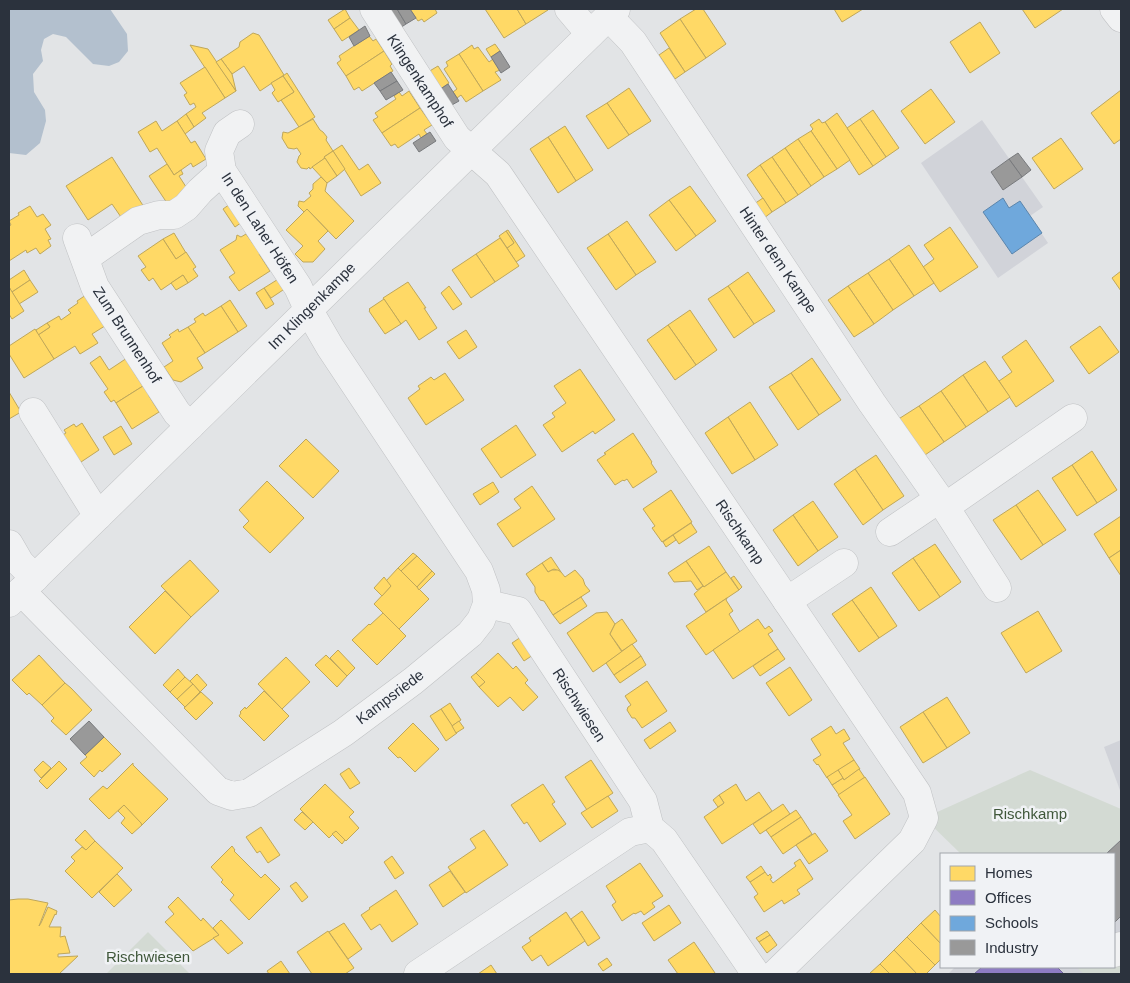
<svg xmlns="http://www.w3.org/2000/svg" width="1130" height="983" viewBox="0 0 1130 983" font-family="Helvetica,sans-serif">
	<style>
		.built { fill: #d1d3d9 }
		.green { fill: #d3dad3 }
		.water { fill: #b3c0ce }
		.homes { fill: #ffd966; stroke: #bfa75a }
		.offices { fill: #8e7cc3; stroke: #70669b }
		.schools { fill: #6fa8dc; stroke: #5b85ac }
		.industry { fill: #999; stroke: #787a7d }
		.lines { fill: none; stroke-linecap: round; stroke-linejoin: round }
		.minor-casing { stroke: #c0c2c4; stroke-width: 29 }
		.minor { stroke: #f1f2f3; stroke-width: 28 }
		.labels { text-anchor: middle; stroke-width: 5; stroke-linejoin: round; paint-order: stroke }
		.street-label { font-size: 15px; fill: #2b323d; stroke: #f0f2f5 }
		.park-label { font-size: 15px; fill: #3f573a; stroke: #f0f2f5 }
	</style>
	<rect width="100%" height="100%" fill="#e2e4e6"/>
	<!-- built -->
	<g class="built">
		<polygon points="982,120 1043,207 1030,216 1048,243 998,278 921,163"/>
		<polygon points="1121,740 1121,793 1104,747"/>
		<polygon points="1121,819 1121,974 948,974 955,967 1114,967 1114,854 1085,854"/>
	</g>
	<!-- green -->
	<g class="green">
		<polygon points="1030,770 1121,809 1121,840 1120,840 1106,854 961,854 924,818"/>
		<polygon points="148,932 190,974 106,974"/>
		<polygon points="1121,962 1121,974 1084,974 1076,967 1114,967 1114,965"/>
	</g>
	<!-- water -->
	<polygon class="water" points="9,9 110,9 127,34 128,51 119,62 109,66 93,64 66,37 53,34 44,39 41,50 43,61 33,74 34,92 45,110 46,121 40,143 26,155 9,153"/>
	<!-- homes -->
	<g class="homes">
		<polygon points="345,9 350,18 334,29 328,20"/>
		<polygon points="410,9 435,9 437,13 424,22 422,19 418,21"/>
		<polygon points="485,9 517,9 526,24 504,38"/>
		<polygon points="517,9 547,9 548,10 526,24"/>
		<polygon points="696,9 703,9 726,44 706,58 680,19"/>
		<polygon points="834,9 863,9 842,22"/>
		<polygon points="1022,9 1063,9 1035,28"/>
		<polygon points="350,18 359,30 342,41 334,29"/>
		<polygon points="680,19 706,58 685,72 660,33"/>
		<polygon points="980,22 1000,53 970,73 950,42"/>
		<polygon points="253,33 259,35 284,75 260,91 244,66 232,74 221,59 239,47 240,42"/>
		<polygon points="369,36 373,41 376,39 384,51 346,76 337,63 341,60 339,56"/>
		<polygon points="495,44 500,51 491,57 486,49"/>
		<polygon points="190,45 208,49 236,91 225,98"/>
		<polygon points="472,45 474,49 478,47 489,62 493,59 500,70 495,72 501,80 483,91 459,54"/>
		<polygon points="669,48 685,72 675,79 659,55"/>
		<polygon points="384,51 392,64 390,66 393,71 362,91 359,87 354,90 346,76"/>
		<polygon points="459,54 483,91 466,102 461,95 457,98 453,92 457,89 444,69 448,66 446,62"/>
		<polygon points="221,59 232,74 236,91 216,62"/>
		<polygon points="438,66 449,83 439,90 428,72"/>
		<polygon points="205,67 225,98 202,113 206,118 194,127 186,114 196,107 194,103 190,105 184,95 187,93 180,83"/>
		<polygon points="287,73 315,117 299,127 281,100 294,92 283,76"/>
		<polygon points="283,76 294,92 278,102 272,93 275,90 271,83"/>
		<polygon points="629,88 651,121 629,135 607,103"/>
		<polygon points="931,89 955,122 925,144 901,111"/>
		<polygon points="1121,90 1121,139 1114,144 1091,113"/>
		<polygon points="409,91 420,108 382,133 373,120 378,117 375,113 396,99 394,96 399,92 402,96"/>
		<polygon points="607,103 629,135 608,149 586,116"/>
		<polygon points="420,108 432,125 424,130 427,134 421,138 419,134 398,148 395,144 391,146 382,133"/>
		<polygon points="873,110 899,148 886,157 860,119"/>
		<polygon points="837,113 873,166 859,175 825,122"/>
		<polygon points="186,114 194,127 185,134 177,121"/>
		<polygon points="313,119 320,130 323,132 327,137 326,140 333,151 324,157 325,158 310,169 309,167 307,169 301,168 297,162 299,156 301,154 297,148 294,149 288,148 282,138 283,132 288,133"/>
		<polygon points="819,119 822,123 825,122 850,160 837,169 811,131 813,129 810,125"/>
		<polygon points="860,119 886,157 873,166 847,128"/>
		<polygon points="156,121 162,131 177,121 191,143 195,141 206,159 193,167 191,163 174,175 157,148 150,152 138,132"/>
		<polygon points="565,126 593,170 576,181 548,137"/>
		<polygon points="811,131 837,169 824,177 798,139"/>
		<polygon points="548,137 576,181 558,193 530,149"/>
		<polygon points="1061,138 1083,169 1054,189 1032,158"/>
		<polygon points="798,139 824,177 811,186 785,148"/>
		<polygon points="342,145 359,170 368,164 381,183 361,196 333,151"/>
		<polygon points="785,148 811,186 798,195 772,157"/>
		<polygon points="333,151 345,169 337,176 324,157"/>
		<polygon points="112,157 144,207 123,220 112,204 88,220 66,186"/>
		<polygon points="772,157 798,195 786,203 760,165"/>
		<polygon points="325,158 337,176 327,183 312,167"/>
		<polygon points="167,164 174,175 181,170 183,174 179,176 190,193 169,206 149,176"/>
		<polygon points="760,165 786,203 772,212 747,175"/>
		<polygon points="321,177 327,183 325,191 354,221 336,239 307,209 304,212 298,206 299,201 304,202 311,196 309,193 313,189 313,184"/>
		<polygon points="690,186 716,221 696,236 669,200"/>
		<polygon points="763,198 772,212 764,218 754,204"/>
		<polygon points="669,200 696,236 676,251 649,215"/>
		<polygon points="233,202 245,220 235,227 223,209"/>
		<polygon points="30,206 37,217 43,214 51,225 45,229 51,239 48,240 51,246 40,254 36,248 27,253 26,250 9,261 9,226 11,225 9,221 19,215 18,213"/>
		<polygon points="307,209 328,231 318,241 325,249 313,262 303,262 295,254 303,246 286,230"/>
		<polygon points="627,221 656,262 636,275 608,234"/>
		<polygon points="950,227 978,267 940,292 923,267 934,259 924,245"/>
		<polygon points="508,230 525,256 516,262 507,248 514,243 506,231"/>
		<polygon points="506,231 514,243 507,248 499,236"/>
		<polygon points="174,233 186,253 176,259 163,239"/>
		<polygon points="246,234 254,245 256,243 264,252 259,254 270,271 239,291 229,277 235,273 220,250 236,240 237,235 241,237"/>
		<polygon points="608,234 636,275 616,290 587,248"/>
		<polygon points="500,238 519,266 495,282 476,254"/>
		<polygon points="163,239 176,259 186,252 196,267 193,269 198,276 188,283 183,275 161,290 153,278 149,281 141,270 146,267 138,256"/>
		<polygon points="909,245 934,283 914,296 889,259"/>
		<polygon points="476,254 495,282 471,298 452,270"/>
		<polygon points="889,259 914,296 893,310 868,273"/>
		<polygon points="24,270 30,280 12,292 9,287 9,280"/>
		<polygon points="1121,271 1121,291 1112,278"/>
		<polygon points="748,272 775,311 754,324 728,286"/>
		<polygon points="868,273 893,310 874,324 848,286"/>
		<polygon points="183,275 188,283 176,290 171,283"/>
		<polygon points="280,278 286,288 271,298 264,288"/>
		<polygon points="30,280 38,292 19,304 12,292"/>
		<polygon points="408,282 426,308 424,308 437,328 419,340 406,320 401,324 383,298"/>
		<polygon points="449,286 462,304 453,310 441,293"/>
		<polygon points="728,286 754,324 734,338 708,299"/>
		<polygon points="848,286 874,324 854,337 828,300"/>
		<polygon points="9,287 24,311 12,319 9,314"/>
		<polygon points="264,288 274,304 266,309 256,293"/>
		<polygon points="89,293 108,324 92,334 98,343 80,354 75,346 54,359 38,335 50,327 47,323 59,316 61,320 71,313 68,310 78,303 77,301"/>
		<polygon points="384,299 401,324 385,334 369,311 370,310 369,309"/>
		<polygon points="230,300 247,326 238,332 221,306"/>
		<polygon points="221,306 238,332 205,353 188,327 196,322 194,319 203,313 205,316"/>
		<polygon points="690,310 717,350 696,365 668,325"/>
		<polygon points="47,323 50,327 38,335 36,330"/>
		<polygon points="668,325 696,365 675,380 647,340"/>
		<polygon points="1100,326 1119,352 1089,374 1070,347"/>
		<polygon points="188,327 205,353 197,358 203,368 181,382 173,380 164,367 173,361 162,343 171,337 169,335 178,329 179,332"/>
		<polygon points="35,329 54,359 24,378 9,354 9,346"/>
		<polygon points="466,330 477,347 459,359 447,342"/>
		<polygon points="1026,340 1054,381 1016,407 999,381 1012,372 1002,357"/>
		<polygon points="100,356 109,370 130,356 140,371 135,374 143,386 116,403 114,400 111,402 104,392 108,389 90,363"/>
		<polygon points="812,358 841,400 819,415 791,373"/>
		<polygon points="985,361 1010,397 988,412 963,375"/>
		<polygon points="580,369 615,420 595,434 593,431 562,452 543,425 555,417 552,413 566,403 554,386"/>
		<polygon points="445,373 464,400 426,425 408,398 420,389 418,386 431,377 434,380"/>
		<polygon points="791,373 819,415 798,430 769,387"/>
		<polygon points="963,375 988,412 966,427 941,391"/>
		<polygon points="143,386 144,388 151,389 149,396 159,412 132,429 116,403"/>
		<polygon points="941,391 966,427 944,442 919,406"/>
		<polygon points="9,392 21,412 9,419"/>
		<polygon points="750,402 778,445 755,460 728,417"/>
		<polygon points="919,406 944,442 922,457 897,420"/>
		<polygon points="728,417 755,460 732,474 705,433"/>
		<polygon points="82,423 99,450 78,464 61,436 66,433 64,430 74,424 76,427"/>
		<polygon points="516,425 536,455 501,478 481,449"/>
		<polygon points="121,426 132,444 114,455 103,437"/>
		<polygon points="633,433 652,462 651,463 657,472 633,488 627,479 624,481 623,480 615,485 597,460 606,454 604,453"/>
		<polygon points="306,439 339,471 313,498 279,466"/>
		<polygon points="1092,451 1117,490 1097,503 1072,465"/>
		<polygon points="876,455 904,496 883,510 855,469"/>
		<polygon points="1072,465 1097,503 1077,516 1052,478"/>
		<polygon points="855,469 883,510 863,525 834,484"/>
		<polygon points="267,481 304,518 270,553 243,527 249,521 239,510"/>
		<polygon points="493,482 499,492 480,505 473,494"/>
		<polygon points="532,486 555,519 513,547 497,524 521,508 514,499"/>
		<polygon points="671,490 692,522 662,542 652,528 655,526 643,509"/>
		<polygon points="1038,490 1066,530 1043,545 1016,505"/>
		<polygon points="813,501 838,537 818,551 793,515"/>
		<polygon points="1016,505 1043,545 1021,560 993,520"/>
		<polygon points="793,515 818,551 798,566 773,530"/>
		<polygon points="1121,516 1121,550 1109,558 1094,534"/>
		<polygon points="691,523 697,532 679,544 673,535"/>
		<polygon points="673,535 676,540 666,547 663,542"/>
		<polygon points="935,544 961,582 940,597 913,558"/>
		<polygon points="709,546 726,572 704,587 686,561"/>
		<polygon points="1121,550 1121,576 1109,558"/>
		<polygon points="413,553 417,556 401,571 398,568"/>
		<polygon points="417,556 432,571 417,587 401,571"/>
		<polygon points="551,557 561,572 554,569 548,572 542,563"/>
		<polygon points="913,558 940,597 919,611 892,573"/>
		<polygon points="190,560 219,591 191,617 161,586"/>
		<polygon points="686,561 703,586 697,590 691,581 674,582 668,573"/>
		<polygon points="542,563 548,572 552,570 558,570 561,572 565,577 575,570 583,579 585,585 590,591 553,615 544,601 540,600 535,592 535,587 526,574"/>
		<polygon points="398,568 429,599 399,629 374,604 391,586 386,581"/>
		<polygon points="432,571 435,574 419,590 417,587"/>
		<polygon points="726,572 739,590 706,612 694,594 703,586 704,587"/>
		<polygon points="734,576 742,587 739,590 731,578"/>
		<polygon points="384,577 391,586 382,596 374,588"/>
		<polygon points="871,587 897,626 879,638 852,600"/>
		<polygon points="165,591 191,617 155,654 129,627"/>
		<polygon points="581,597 587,606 560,624 553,615"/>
		<polygon points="727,598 726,600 733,611 729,614 740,632 706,655 686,626"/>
		<polygon points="852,600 879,638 859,652 832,614"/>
		<polygon points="1038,611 1062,651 1026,673 1001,633"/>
		<polygon points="607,612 615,624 610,634 622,652 593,672 567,633 596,613"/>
		<polygon points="383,613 406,636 377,665 352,640 369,624 370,625"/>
		<polygon points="622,619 637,641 622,651 610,634 615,624"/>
		<polygon points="758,619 765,629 769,626 773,631 768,634 778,649 733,679 713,650"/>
		<polygon points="521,637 533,655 524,661 512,643"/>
		<polygon points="632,644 641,656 614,675 606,663"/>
		<polygon points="778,649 785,659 760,676 753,666"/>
		<polygon points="338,650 355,668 347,676 330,658"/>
		<polygon points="498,653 513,669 516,666 528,680 525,683 538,697 523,711 510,697 498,707 479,687 485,682 476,673"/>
		<polygon points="39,655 65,683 42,705 29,693 27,695 12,680"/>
		<polygon points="326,655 347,676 337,687 315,665"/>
		<polygon points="641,656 646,665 620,683 614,675"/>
		<polygon points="286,657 310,682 282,709 258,684"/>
		<polygon points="790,667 812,700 789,716 766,683"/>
		<polygon points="178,669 185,677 170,692 163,685"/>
		<polygon points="476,673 485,682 479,687 471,677"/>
		<polygon points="197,674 207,685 200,692 190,681"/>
		<polygon points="185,677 193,684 177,699 170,692"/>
		<polygon points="647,681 667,711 642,728 635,718 632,718 627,710 628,707 631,705 625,696"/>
		<polygon points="65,683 71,688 92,710 66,735 51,721 54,718 42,705"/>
		<polygon points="193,684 200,692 185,707 177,699"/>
		<polygon points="264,691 289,716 264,741 239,716 241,713 240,712 245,707 246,709"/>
		<polygon points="201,692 213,703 196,720 184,708"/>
		<polygon points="947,697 970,733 947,748 923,712"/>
		<polygon points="450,703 461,720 452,726 441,709"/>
		<polygon points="441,709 457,733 446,741 430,716"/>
		<polygon points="923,712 947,748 923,763 900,727"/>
		<polygon points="459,721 464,728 456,733 452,726"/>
		<polygon points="670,722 676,731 650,749 644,740"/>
		<polygon points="413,723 439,749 415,772 400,757 398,758 388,748"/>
		<polygon points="831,726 836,734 844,729 850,739 843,743 854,760 827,778 818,764 817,765 813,760 821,755 811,739"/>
		<polygon points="104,737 121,754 102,772 100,770 94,777 80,763 87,757 85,755"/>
		<polygon points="591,760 613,793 587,810 565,777"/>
		<polygon points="854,760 860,769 844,780 838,770"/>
		<polygon points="43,761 51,768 41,778 34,770"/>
		<polygon points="59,761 67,769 47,789 39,781"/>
		<polygon points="133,763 133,765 142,774 168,799 142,825 124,805 109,819 89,799 103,786 107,789"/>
		<polygon points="349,768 360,783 350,789 340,774"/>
		<polygon points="859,769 865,778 839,795 832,785 843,778 844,780"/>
		<polygon points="838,770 843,778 832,785 827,777"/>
		<polygon points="865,777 890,814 855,839 843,821 852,815 838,795"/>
		<polygon points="325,784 354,812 349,817 359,828 346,841 336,831 329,838 300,809"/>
		<polygon points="543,784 555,802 552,804 566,824 540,842 527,822 524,824 511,805"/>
		<polygon points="736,784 746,801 759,792 772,811 722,844 704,817 724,803 719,795"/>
		<polygon points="719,795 724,803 718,807 713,800"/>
		<polygon points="608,796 618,811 592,828 581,813"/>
		<polygon points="783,804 790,814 760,834 753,824"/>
		<polygon points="124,805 141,823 142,825 132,834 121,823 125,818 118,811"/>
		<polygon points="796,810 801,817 771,837 766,830"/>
		<polygon points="302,812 313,822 305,830 294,820"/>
		<polygon points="801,817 812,834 783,854 771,837"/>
		<polygon points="261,827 280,855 268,863 260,851 257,853 246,837"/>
		<polygon points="85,830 95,841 86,850 75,840"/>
		<polygon points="484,830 508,865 466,893 448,867 476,848 470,839"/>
		<polygon points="336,831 345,840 342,844 332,834"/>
		<polygon points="815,833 828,851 809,864 796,845"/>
		<polygon points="95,841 123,868 92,898 65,871 75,861 71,857 82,847 86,850"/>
		<polygon points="232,846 235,850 234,851 261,878 265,874 280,889 249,920 230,900 234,895 221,882 223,880 211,867"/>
		<polygon points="392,856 404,873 395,879 384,862"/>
		<polygon points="800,859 813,879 797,890 800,894 784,904 782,900 764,912 754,897 758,894 750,882 765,872 768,876 770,874 772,878 770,879 773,883 796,866 794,863"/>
		<polygon points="640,863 663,896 652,903 655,907 644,915 641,911 635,914 634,913 622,921 612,905 616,902 606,886"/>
		<polygon points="761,866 765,872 750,882 746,877"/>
		<polygon points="450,871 465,892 443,907 429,885"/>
		<polygon points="117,874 132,890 114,907 99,892"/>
		<polygon points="296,882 308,897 302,902 290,886"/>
		<polygon points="396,890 418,924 392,942 380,924 371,930 361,915 370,909 369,908"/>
		<polygon points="178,897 201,921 203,918 219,935 193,951 165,922 174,914 168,907"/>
		<polygon points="18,899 28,899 48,903 39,926 41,923 48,907 57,911 56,915 55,914 49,927 61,927 60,937 65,936 70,953 58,954 58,957 78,956 59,974 9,974 9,900"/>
		<polygon points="669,905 681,923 654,941 642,923"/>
		<polygon points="935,910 941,917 941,944 921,923"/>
		<polygon points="582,911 600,938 588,946 571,919"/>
		<polygon points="566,912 585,941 548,966 541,955 532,961 522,947 531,941 529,938"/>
		<polygon points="221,920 243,943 228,954 213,938 219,935 213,928"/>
		<polygon points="344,923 362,949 348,959 329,932"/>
		<polygon points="921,923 941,944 941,959 935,965 907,937"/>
		<polygon points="328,931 354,968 345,974 312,974 297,952"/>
		<polygon points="767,931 770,935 759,942 756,938"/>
		<polygon points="770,935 777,945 767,953 759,942"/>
		<polygon points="907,937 935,965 926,974 917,974 894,950"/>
		<polygon points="694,942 715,973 714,974 678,974 668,960"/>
		<polygon points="894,950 917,974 890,974 880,964"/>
		<polygon points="607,958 612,965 603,971 598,964"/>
		<polygon points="281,961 290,974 269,974 267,971"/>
		<polygon points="880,964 890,974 869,974"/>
		<polygon points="491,965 497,974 478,974"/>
	</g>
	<!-- offices -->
	<polygon class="offices" points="982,967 1057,967 1064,974 974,974"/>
	<!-- schools -->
	<polygon class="schools" points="1003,198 1009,208 1020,201 1042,233 1012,254 983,212"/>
	<!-- industry -->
	<g class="industry">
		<polygon points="393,9 397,9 406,24 397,30 386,13"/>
		<polygon points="397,9 410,9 416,18 406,24"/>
		<polygon points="365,26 370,36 354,46 349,37"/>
		<polygon points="500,51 510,67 501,73 491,57"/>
		<polygon points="391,72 397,81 380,91 374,83"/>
		<polygon points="397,81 403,90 386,100 380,91"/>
		<polygon points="448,84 459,101 450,106 439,90"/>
		<polygon points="430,132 436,141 419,152 413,143"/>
		<polygon points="1018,153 1031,170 1022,177 1009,159"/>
		<polygon points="1009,159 1022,177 1003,190 991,172"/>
		<polygon points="89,721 104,737 85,755 70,739"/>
		<polygon points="1121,840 1121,916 1114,923 1114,854 1106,854"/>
	</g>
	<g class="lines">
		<defs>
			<g id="minor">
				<polyline points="374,9 457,138 498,174 917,793 924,818 912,841 775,974"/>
				<polyline points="569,9 590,34"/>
				<polyline points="1114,9 1121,18"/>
				<polyline points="608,16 633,42 872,403 945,507 997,588"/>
				<polyline points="77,238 95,287 177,413 190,426"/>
				<polyline points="85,258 138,221 159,215 174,215 186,207 200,191 222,171"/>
				<polyline points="33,412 98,516"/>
				<polyline points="945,507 1073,418"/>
				<polyline points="890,532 939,499"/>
				<polyline points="9,544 20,563 35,578"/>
				<polyline points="21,591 218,791 232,796 249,793 343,733 413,681 470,634 481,620 487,604 486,590 479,571 330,347 308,309 298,287 222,171 219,151 227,133 240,124"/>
				<polyline points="787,601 844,563"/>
				<polyline points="9,603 616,9"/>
				<polyline points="487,604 518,611 643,801 650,828 664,840 756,974"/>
				<polyline points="1114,953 1121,946"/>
				<polyline points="418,974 630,832 650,828"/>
			</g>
		</defs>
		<!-- minor casing -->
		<use href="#minor" class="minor-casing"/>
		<!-- minor -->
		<use href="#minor" class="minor"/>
	</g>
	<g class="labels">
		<!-- street labels -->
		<g class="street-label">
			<text transform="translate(420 81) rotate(57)" y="5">Klingenkamphof</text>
			<text transform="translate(260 228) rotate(57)" y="5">In den Laher Höfen</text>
			<text transform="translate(778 260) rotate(56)" y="5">Hinter dem Kampe</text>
			<text transform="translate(312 306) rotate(-45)" y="5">Im Klingenkampe</text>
			<text transform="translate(127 335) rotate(57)" y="5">Zum Brunnenhof</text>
			<text transform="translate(740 532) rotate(56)" y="5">Rischkamp</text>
			<text transform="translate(390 697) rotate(-37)" y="5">Kampsriede</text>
			<text transform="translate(579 705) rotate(57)" y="5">Rischwiesen</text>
		</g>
		<!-- park labels -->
		<g class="park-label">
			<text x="1030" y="819">Rischkamp</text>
			<text x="148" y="962">Rischwiesen</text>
		</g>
	</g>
	<!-- border -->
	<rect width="1130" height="983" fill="none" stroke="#2b323d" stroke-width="20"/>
	<!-- legend -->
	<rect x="940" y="853" width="175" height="115" fill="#f0f2f5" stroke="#a1a5ab"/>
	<rect x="950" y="866" width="25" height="15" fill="#ffd966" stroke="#a1a5ab"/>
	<text x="985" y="878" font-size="15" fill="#2b323d">Homes</text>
	<rect x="950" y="890" width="25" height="15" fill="#8e7cc3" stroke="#a1a5ab"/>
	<text x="985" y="903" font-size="15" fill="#2b323d">Offices</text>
	<rect x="950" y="916" width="25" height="15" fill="#6fa8dc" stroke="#a1a5ab"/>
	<text x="985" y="928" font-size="15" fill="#2b323d">Schools</text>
	<rect x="950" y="940" width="25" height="15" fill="#999999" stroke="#a1a5ab"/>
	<text x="985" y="953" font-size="15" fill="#2b323d">Industry</text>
</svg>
